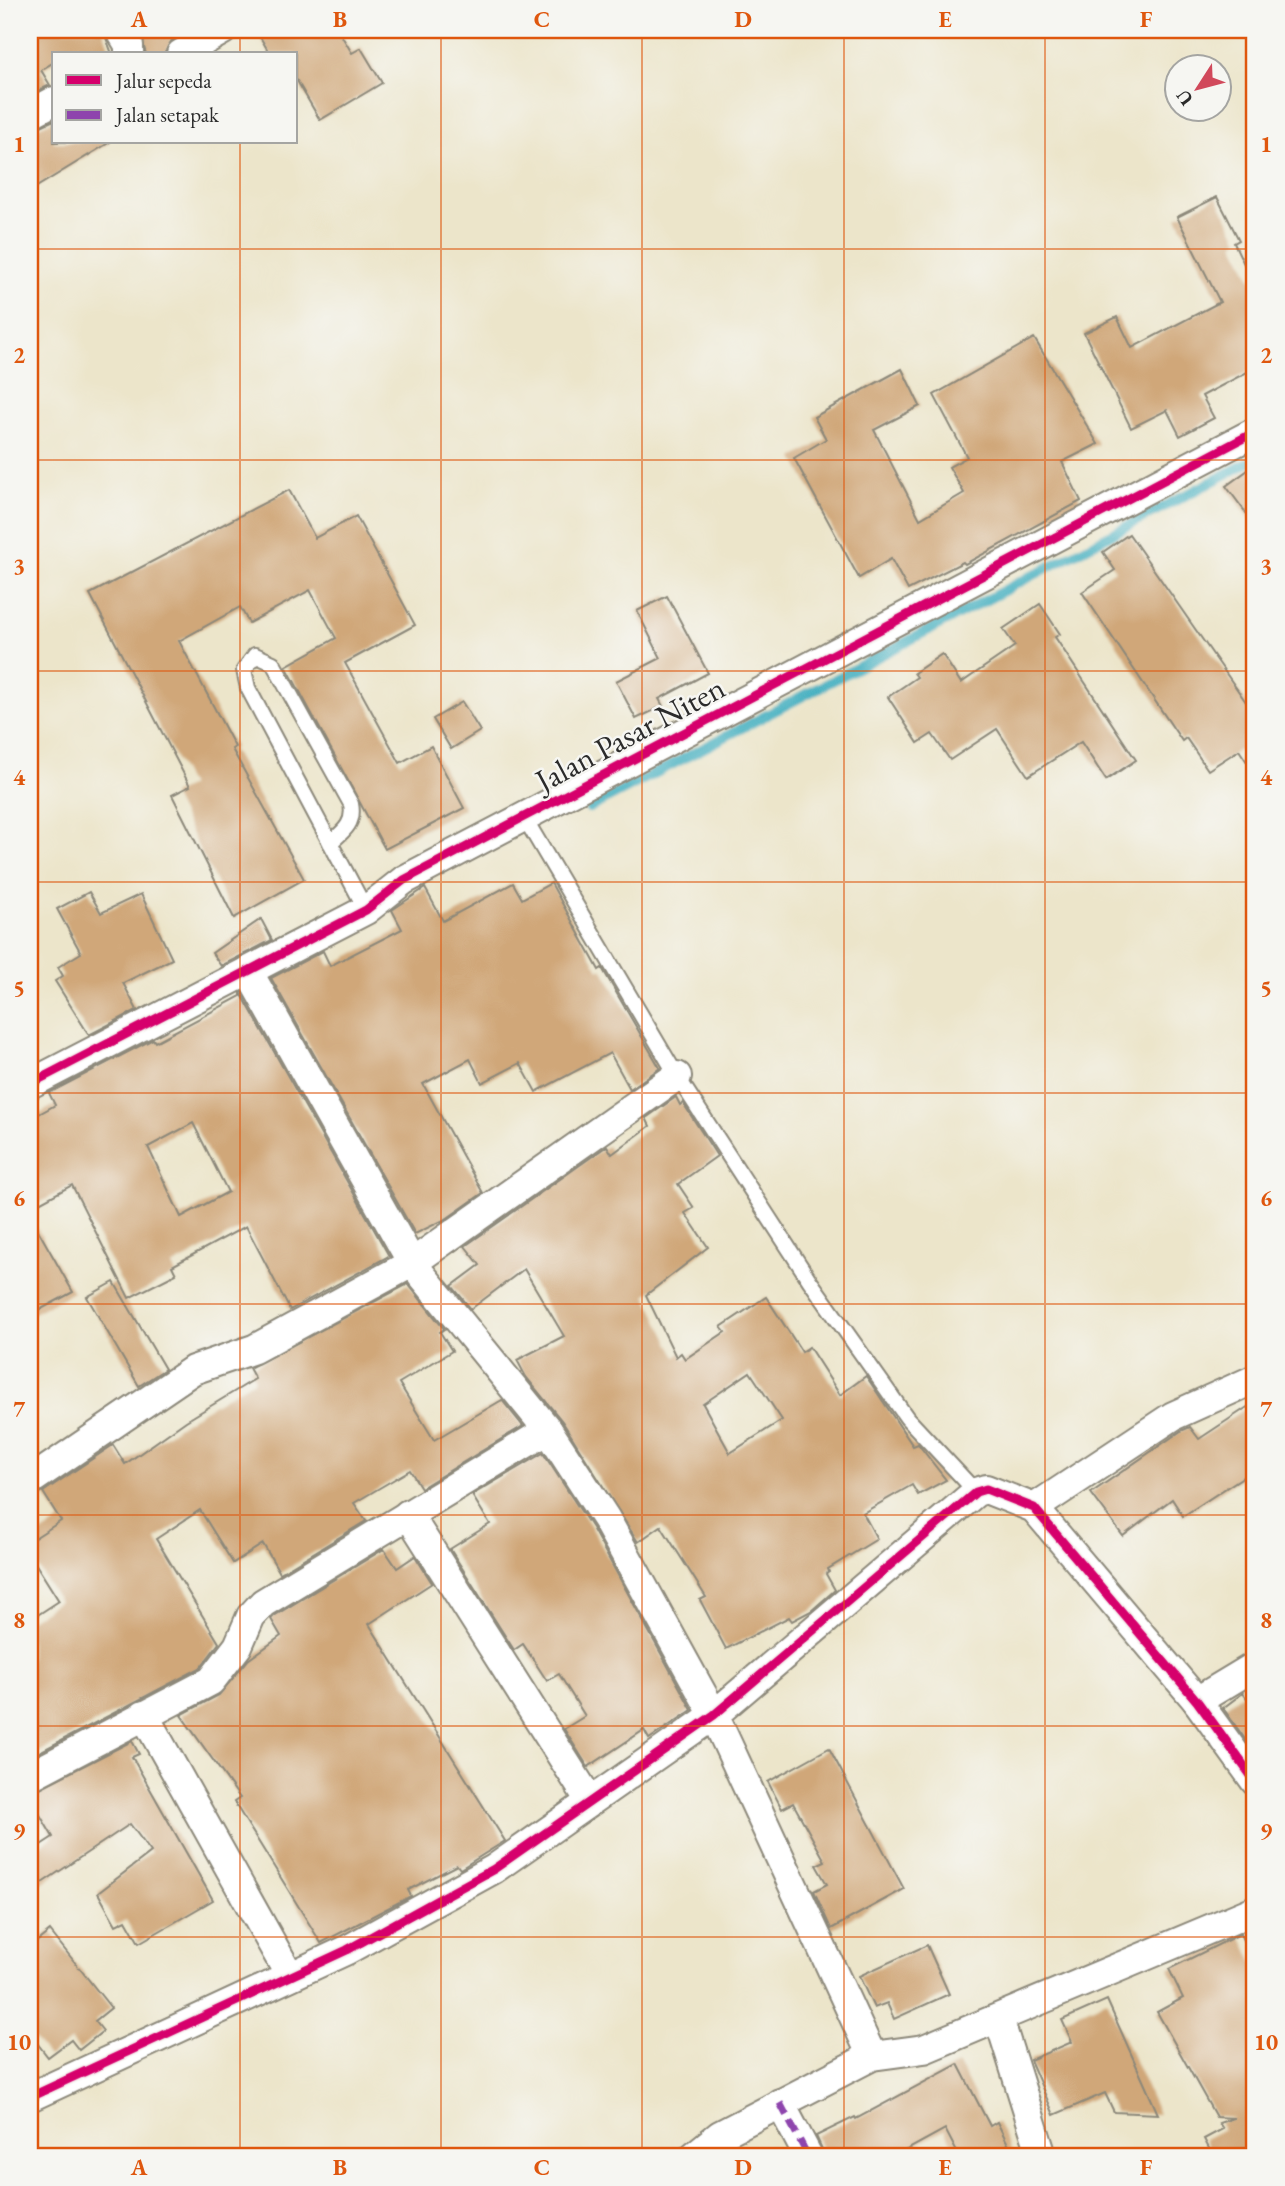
<svg xmlns="http://www.w3.org/2000/svg" width="1285" height="2186" viewBox="0 0 1285 2186" font-family="'EB Garamond',serif">
	<style>
		.lines { fill: none; stroke-linecap: round; stroke-linejoin: round }
		.stream { stroke: #42afc0; stroke-width: 10 }
		.building { fill: #d0a779; fill-rule: evenodd }
		.service-casing { stroke: #8c887a; stroke-width: 18 }
		.minor-casing { stroke: #8c887a; stroke-width: 32 }
		.service { stroke: #fff; stroke-width: 14 }
		.minor { stroke: #fff; stroke-width: 28 }
		.quiet { stroke: #8e44ad; stroke-width: 7; stroke-dasharray: 14 7; stroke-linecap: butt }
		.cycleway-casing { stroke: #f6f6f2; stroke-width: 13 }
		.cycleway { stroke: #d6006c; stroke-width: 9 }
		.grid { fill: none; stroke: #df570e; stroke-width: 2; stroke-opacity: 0.55 }
		.labels { text-anchor: middle; stroke-width: 5; stroke-linejoin: round; paint-order: stroke }
		.street-label { font-size: 32px; fill: #2b2b2b; stroke: #f6f6f2 }
		.neatline { fill: none; stroke: #df570e; stroke-width: 2.5 }
		.grid-label { font-size: 23px; text-anchor: middle; font-weight: bold; fill: #df570e }
	</style>
	<rect width="100%" height="100%" fill="#f6f6f2"/>
	<filter id="ink" filterUnits="userSpaceOnUse"><feTurbulence type="fractalNoise" baseFrequency=".0143" numOctaves="2"/><feDisplacementMap in="SourceGraphic" scale="14" xChannelSelector="R" yChannelSelector="G"/><feConvolveMatrix kernelMatrix="1 2 1 2 8 2 1 2 1" color-interpolation-filters="sRGB"/></filter>
	<filter id="wash" filterUnits="userSpaceOnUse"><feTurbulence type="fractalNoise" baseFrequency=".00686" numOctaves="4" result="noise"/><feDisplacementMap in="SourceGraphic" scale="28" xChannelSelector="R" yChannelSelector="G"/><feGaussianBlur stdDeviation="1.57" result="paint"/><feColorMatrix in="noise" values="0 0 0 0 0 0 0 0 0 0 0 0 0 0 0 0 0 1.4 0 .05"/><feComposite in="paint" operator="in"/></filter>
	<g filter="url(#wash)">
		<rect width="100%" height="100%" fill="#ece5ca"/>
		<g class="lines">
			<!-- stream -->
			<polyline class="stream" points="589,808 1255,459"/>
		</g>
		<g id="blocks">
			<!-- building -->
			<g class="building">
				<polygon points="30,30 103,30 112,54 54,54 54,62 41,70 50,85 30,95"/>
				<polygon points="139,30 190,30 172,40 164,54 146,54"/>
				<polygon points="256,30 338,30 352,53 361,48 382,83 320,120 296,79 296,54 270,54"/>
				<polygon points="54,120 54,142 110,142 30,191 30,131"/>
				<polygon points="1217,197 1239,240 1234,243 1255,287 1255,368 1202,396 1214,418 1180,436 1167,410 1131,428 1084,333 1117,317 1132,348 1220,302 1177,217"/>
				<polygon points="1034,338 1098,444 1062,462 1081,501 965,564 963,562 908,590 891,559 859,578 794,458 826,439 814,417 902,369 920,406 874,430 920,519 964,493 949,467 967,457 934,395"/>
				<polygon points="1255,465 1255,525 1226,486"/>
				<polygon points="289,490 315,538 356,516 415,625 345,663 400,763 431,746 464,808 385,849 286,666 336,638 310,590 249,623 240,607 179,641 235,747 232,749 304,879 234,918 172,795 190,786 90,594"/>
				<polygon points="1129,534 1255,715 1255,774 1239,750 1208,770 1186,738 1182,741 1082,592 1115,570 1103,552"/>
				<polygon points="667,596 708,673 659,699 663,706 636,719 616,681 661,658 637,611"/>
				<polygon points="1040,604 1060,634 1055,637 1136,760 1106,780 1081,742 1028,776 997,729 950,760 932,734 918,743 888,697 917,677 914,673 942,654 961,683 1015,646 1003,629"/>
				<polygon points="462,702 480,731 451,749 433,719"/>
				<polygon points="513,883 522,899 551,883 599,970 602,968 660,1068 630,1089 610,1053 536,1092 520,1063 482,1083 470,1059 423,1084 483,1193 446,1219 415,1234 271,978 323,951 330,966 402,929 392,910 425,888 443,921"/>
				<polygon points="89,892 101,913 141,894 172,959 123,983 137,1010 89,1035 55,981 63,976 58,967 81,953 57,909"/>
				<polygon points="261,919 272,940 221,966 212,953"/>
				<path d="M241 993 389 1256 290 1310 246 1226 172 1266 176 1274 129 1298 72 1185 30 1208V1119L55 1105 49 1093 153 1039 155 1042 241 996ZM193 1123 228 1192 181 1217 148 1147Z"/>
				<path d="M676 1097 680 1105 683 1103 717 1156 678 1184 694 1208 685 1213 708 1247 646 1295 676 1357 681 1353 685 1359 725 1332 721 1327 766 1297 802 1352 809 1347 840 1395 866 1376 913 1446 918 1444 946 1480 918 1495 912 1485 863 1513 877 1539 828 1569 829 1572 826 1574 835 1590 811 1611 792 1621 789 1617 726 1649 700 1600 706 1597 661 1526 638 1542 562 1421 526 1377 517 1360 564 1336 524 1269 471 1309 452 1286 480 1265 465 1246 607 1146 612 1154 650 1126 646 1118ZM750 1372 782 1420 730 1453 703 1404Z"/>
				<polygon points="30,1216 73,1292 30,1315"/>
				<polygon points="114,1282 165,1369 139,1386 87,1297"/>
				<polygon points="408,1284 444,1329 440,1332 452,1351 399,1383 434,1440 502,1400 523,1426 421,1488 410,1470 354,1503 366,1521 280,1573 263,1544 233,1563 200,1510 156,1539 219,1643 200,1668 30,1757 30,1620 59,1601 30,1555 30,1541 61,1521 43,1492 113,1445 125,1464 186,1421 255,1379 249,1368"/>
				<polygon points="1255,1402 1255,1469 1183,1516 1172,1499 1123,1536 1091,1493 1181,1431 1190,1427 1199,1439"/>
				<polygon points="543,1453 592,1528 692,1710 649,1739 644,1730 588,1767 564,1729 585,1716 559,1674 547,1681 523,1644 514,1650 450,1549 490,1524 472,1495"/>
				<polygon points="384,1549 397,1568 415,1556 432,1583 369,1624 505,1841 460,1869 457,1865 408,1890 411,1896 321,1943 234,1802 240,1798 181,1715 219,1695 248,1660 281,1636 271,1619 274,1616"/>
				<polygon points="1243,1693 1255,1710 1255,1753 1223,1708"/>
				<polygon points="132,1741 139,1754 132,1757 213,1900 139,1943 126,1920 116,1925 98,1893 151,1852 130,1824 30,1891 30,1852 53,1837 30,1798 30,1793"/>
				<polygon points="829,1748 904,1889 831,1929 814,1891 827,1884 816,1865 825,1861 793,1803 782,1809 768,1782"/>
				<polygon points="50,1931 111,2008 95,2021 103,2031 79,2050 71,2040 48,2057 30,2034 30,1947"/>
				<polygon points="1240,1934 1255,1964 1255,2143 1231,2156 1213,2156 1204,2139 1223,2129 1219,2123 1234,2118 1216,2117 1157,2012 1183,1998 1169,1969"/>
				<polygon points="927,1945 949,1994 894,2019 887,2003 874,2008 859,1976"/>
				<polygon points="1107,2000 1158,2114 1114,2112 1105,2093 1054,2115 1030,2060 1072,2042 1062,2020"/>
				<polygon points="958,2064 990,2126 997,2122 1014,2156 959,2156 945,2129 896,2156 825,2156 816,2136 855,2117 856,2119"/>
			</g>
		</g>
	</g>
	<g filter="url(#ink)">
		<use href="#blocks" fill-opacity="0" stroke="#8c887a" stroke-width="2"/>
		<g class="lines">
			<defs>
				<g id="service">
					<polyline points="524,817 677,1076 810,1281 907,1418 976,1492"/>
					<path d="M330 843C344 831 355 823 351 804L273 663 255 655 244 670 248 688 366 910"/>
				</g>
				<g id="minor">
					<polyline points="120,30 129,45 129,54"/>
					<polyline points="181,54 223,30"/>
					<polyline points="30,114 54,101"/>
					<polyline points="248,971 412,1263 548,1430 606,1519 714,1715 872,2056"/>
					<polyline points="30,1084 366,910 404,880 1255,432"/>
					<polyline points="30,1481 193,1370 254,1349 412,1263 677,1076"/>
					<polyline points="1034,1508 1173,1416 1255,1379"/>
					<polyline points="408,1514 590,1801"/>
					<polyline points="1197,1701 1255,1666"/>
					<polyline points="144,1715 290,1976"/>
					<polyline points="30,1776 211,1681 238,1646 251,1616 263,1603 548,1430"/>
					<polyline points="999,2019 1042,2156"/>
					<polyline points="30,2097 347,1950 494,1869 714,1715 976,1492 986,1489 1034,1508 1197,1701 1255,1781"/>
					<polyline points="780,2103 808,2156"/>
					<polyline points="694,2156 720,2135 872,2056 924,2049 1255,1910"/>
				</g>
			</defs>
			<!-- service casing -->
			<use href="#service" class="service-casing"/>
			<!-- minor casing -->
			<use href="#minor" class="minor-casing"/>
			<!-- service -->
			<use href="#service" class="service"/>
			<!-- minor -->
			<use href="#minor" class="minor"/>
			<!-- quiet -->
			<polyline class="quiet" points="780,2103 808,2156"/>
			<defs>
				<g id="cycleway">
					<polyline points="30,1084 366,910 404,880 1255,432"/>
					<polyline points="30,2097 347,1950 494,1869 714,1715 976,1492 986,1489 1034,1508 1197,1701 1255,1781"/>
				</g>
			</defs>
			<!-- cycleway casing -->
			<use href="#cycleway" class="cycleway-casing"/>
			<!-- cycleway -->
			<use href="#cycleway" class="cycleway"/>
		</g>
	</g>
	<!-- grid -->
	<path class="grid" d="M240 30V54M441 30V2156M642 30V2156M844 30V2156M1045 30V2156M240 142V2156M30 249H1255M30 460H1255M30 671H1255M30 882H1255M30 1093H1255M30 1304H1255M30 1515H1255M30 1726H1255M30 1937H1255"/>
	<g class="labels">
		<!-- street labels -->
		<g class="street-label">
			<text transform="translate(630 734) rotate(-28)" y="11">Jalan Pasar Niten</text>
		</g>
	</g>
	<!-- margin -->
	<rect width="1285" height="2186" fill="none" stroke="#f6f6f2" stroke-width="77"/>
	<!-- legend -->
	<rect x="52" y="52" width="245" height="91" fill="#f6f6f2" stroke="#a5a5a2" stroke-width="2"/>
	<rect x="66" y="75" width="35" height="10" fill="#d6006c" stroke="#a5a5a2" stroke-width="2"/>
	<text x="116" y="88" font-size="21" fill="#2b2b2b">Jalur sepeda</text>
	<rect x="66" y="110" width="35" height="10" fill="#8e44ad" stroke="#a5a5a2" stroke-width="2"/>
	<text x="116" y="122" font-size="21" fill="#2b2b2b">Jalan setapak</text>
	<!-- north arrow -->
	<g transform="translate(1198 88) rotate(234)"><circle r="33" fill="#f6f6f2" stroke="#a5a5a2" stroke-width="2"/>
	<path d="M0-5L12 26L0 18L-12 26Z" fill="#d1495b"/>
	<text y="-10" font-size="19" font-weight="bold" text-anchor="middle" fill="#2b2b2b">U</text>
	</g>
	<rect x="38" y="38" width="1208" height="2110" class="neatline"/>
	<g class="grid-label">
		<text x="139" y="27">A</text>
		<text x="340" y="27">B</text>
		<text x="542" y="27">C</text>
		<text x="743" y="27">D</text>
		<text x="945" y="27">E</text>
		<text x="1146" y="27">F</text>
		<text x="19" y="152">1</text>
		<text x="1266" y="152">1</text>
		<text x="19" y="363">2</text>
		<text x="1266" y="363">2</text>
		<text x="19" y="574">3</text>
		<text x="1266" y="574">3</text>
		<text x="19" y="785">4</text>
		<text x="1266" y="785">4</text>
		<text x="19" y="996">5</text>
		<text x="1266" y="996">5</text>
		<text x="19" y="1206">6</text>
		<text x="1266" y="1206">6</text>
		<text x="19" y="1417">7</text>
		<text x="1266" y="1417">7</text>
		<text x="19" y="1628">8</text>
		<text x="1266" y="1628">8</text>
		<text x="19" y="1839">9</text>
		<text x="1266" y="1839">9</text>
		<text x="19" y="2050">10</text>
		<text x="1266" y="2050">10</text>
		<text x="139" y="2175">A</text>
		<text x="340" y="2175">B</text>
		<text x="542" y="2175">C</text>
		<text x="743" y="2175">D</text>
		<text x="945" y="2175">E</text>
		<text x="1146" y="2175">F</text>
	</g>
</svg>
